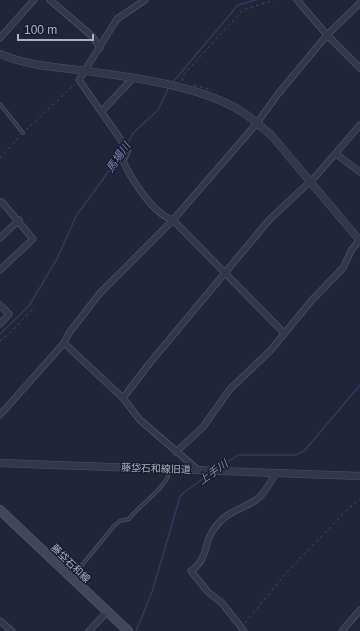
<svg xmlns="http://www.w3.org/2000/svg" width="360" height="631" viewBox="0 0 360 631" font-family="Arial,'Noto Sans JP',sans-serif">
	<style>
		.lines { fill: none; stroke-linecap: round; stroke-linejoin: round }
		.stream { stroke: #32395e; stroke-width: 1.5 }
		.service-casing { stroke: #4e5264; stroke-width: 4 }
		.minor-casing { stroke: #4e5264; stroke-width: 7 }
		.tertiary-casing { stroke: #4e5264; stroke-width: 8 }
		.secondary-casing { stroke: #4e5264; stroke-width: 10 }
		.path { stroke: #3d4d54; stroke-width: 1; stroke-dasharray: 3 3; stroke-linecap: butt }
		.service { stroke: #343749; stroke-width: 2.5 }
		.minor { stroke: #343749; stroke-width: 5.5 }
		.tertiary { stroke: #343749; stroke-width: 7 }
		.secondary { stroke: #42455d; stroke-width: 8 }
		.labels { text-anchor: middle; stroke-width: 3; stroke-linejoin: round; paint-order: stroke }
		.street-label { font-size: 10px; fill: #aeb1c6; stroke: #191d2e }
		.water-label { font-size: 11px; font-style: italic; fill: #7d87b3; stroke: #191d2e }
	</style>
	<rect width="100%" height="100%" fill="#202539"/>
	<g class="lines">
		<!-- stream -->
		<g class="stream">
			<polyline points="173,82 238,5 256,0"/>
			<polyline points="127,146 133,133 158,110 169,87"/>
			<polyline points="0,334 29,306 58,257 76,216 125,149"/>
			<polyline points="219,468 238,455 296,455 305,450 360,385"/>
			<polyline points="136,631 152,592 180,497 183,493 211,473"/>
		</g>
		<defs>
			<g id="service">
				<polyline points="0,104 23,133"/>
				<path d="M73 576 114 526 120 521 129 519C140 504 167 488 170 470"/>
			</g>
			<g id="minor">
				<polyline points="50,0 92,36 100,48"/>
				<path d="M145 0 117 19 79 80 128 150 123 161C132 180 153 214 173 220L284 333"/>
				<polyline points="297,0 327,35 360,68"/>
				<polyline points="0,38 34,0"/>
				<polyline points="102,111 133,78"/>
				<polyline points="336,154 360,172"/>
				<polyline points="0,238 19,220"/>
				<polyline points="0,270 33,239 2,202"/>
				<polyline points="0,305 9,314 0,324"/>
				<polyline points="64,343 123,398 140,420 197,469"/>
				<polyline points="123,398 149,364 269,220 316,176 360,125"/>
				<polyline points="0,415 64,343 69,333 100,293 173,220 257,123 278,94 327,35 360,3"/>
				<polyline points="176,452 203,427 230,389 270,351 312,300 343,268 352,249 360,240"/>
				<polyline points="0,621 12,631"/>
				<polyline points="89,631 107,612"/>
				<path d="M244 631 222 603 208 592 191 571C209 558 202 546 214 529 226 511 239 511 256 500 264 495 271 481 276 473"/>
				<polyline points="342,631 360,610"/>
			</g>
			<g id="tertiary">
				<path d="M0 54C28 66 56 67 86 71 132 77 200 86 239 110 251 117 262 127 272 136L360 241"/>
				<polyline points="0,463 360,476"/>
			</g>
			<polyline id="secondary" points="0,510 128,631"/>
		</defs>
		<!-- service casing -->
		<use href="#service" class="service-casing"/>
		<!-- minor casing -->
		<use href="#minor" class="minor-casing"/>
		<!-- tertiary casing -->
		<use href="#tertiary" class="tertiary-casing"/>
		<!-- secondary casing -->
		<use href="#secondary" class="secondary-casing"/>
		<!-- path -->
		<g class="path">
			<polyline points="182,81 184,74 243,10 274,0"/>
			<polyline points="194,85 212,90"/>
			<polyline points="26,130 75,84"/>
			<polyline points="0,158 20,136"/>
			<polyline points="0,341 12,331 35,306"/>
			<polyline points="245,623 287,572 349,508 360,499"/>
		</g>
		<!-- service -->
		<use href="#service" class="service"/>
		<!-- minor -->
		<use href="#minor" class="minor"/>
		<!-- tertiary -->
		<use href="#tertiary" class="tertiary"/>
		<!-- secondary -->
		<use href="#secondary" class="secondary"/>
	</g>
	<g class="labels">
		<!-- street labels -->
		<g class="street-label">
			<text transform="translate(156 468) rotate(2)" y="4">藤垈石和線旧道</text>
			<text transform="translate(71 563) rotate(44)" y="4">藤垈石和線</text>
		</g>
		<!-- water labels -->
		<g class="water-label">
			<text transform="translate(118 157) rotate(-56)" y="4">馬場川</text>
			<text transform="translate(213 472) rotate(-35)" y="4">上手川</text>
		</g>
	</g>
	<!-- scale -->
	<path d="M18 34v6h75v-6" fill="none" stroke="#aeb1c6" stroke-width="2"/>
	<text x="24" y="34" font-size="12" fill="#aeb1c6" stroke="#191d2e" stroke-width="3" paint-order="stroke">100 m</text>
</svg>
